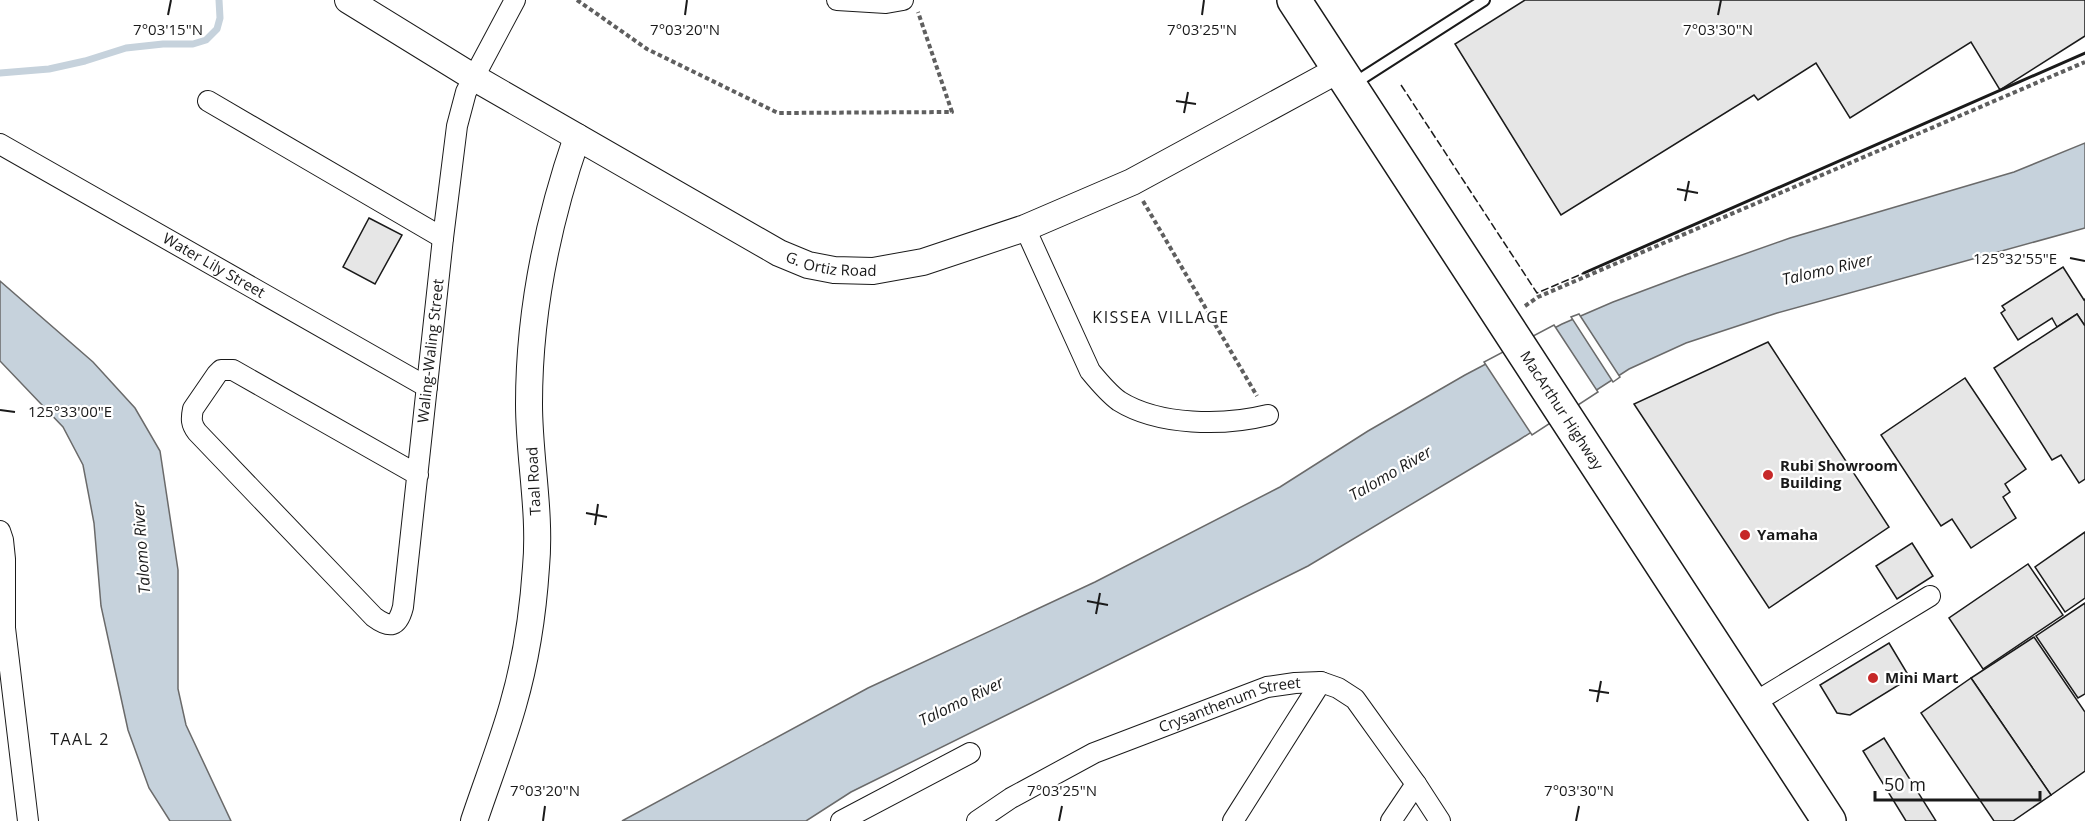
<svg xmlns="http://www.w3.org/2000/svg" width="2085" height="821" viewBox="0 0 2085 821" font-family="'Open Sans',sans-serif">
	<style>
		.water { fill: #c6d2dc; stroke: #6a6a6a; stroke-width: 1.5 }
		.pier { fill: #fff; stroke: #6a6a6a; stroke-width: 1.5 }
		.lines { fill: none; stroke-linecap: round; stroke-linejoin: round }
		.stream { stroke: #c6d2dc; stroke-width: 7 }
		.building { fill: #e6e6e6; stroke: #1a1a1a; stroke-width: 1.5 }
		.service-casing { stroke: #1a1a1a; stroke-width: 14 }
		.minor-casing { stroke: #1a1a1a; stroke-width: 22 }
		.tertiary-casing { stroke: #1a1a1a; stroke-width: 28 }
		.trunk-casing { stroke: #1a1a1a; stroke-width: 36 }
		.path { stroke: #5f5f5f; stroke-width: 4; stroke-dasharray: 4.5 3; stroke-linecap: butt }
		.service { stroke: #fff; stroke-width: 10 }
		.minor { stroke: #fff; stroke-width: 20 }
		.tertiary { stroke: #fff; stroke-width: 26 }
		.trunk { stroke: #fff; stroke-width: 33 }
		.fence { stroke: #1a1a1a; stroke-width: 1.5; stroke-dasharray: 8 3; stroke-linecap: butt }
		.wall { stroke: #1a1a1a; stroke-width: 3 }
		.ticks { fill: none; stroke: #1a1a1a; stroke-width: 2 }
		.poi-dot { fill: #c62828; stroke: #fff; stroke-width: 2 }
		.labels { text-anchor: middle; stroke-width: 4.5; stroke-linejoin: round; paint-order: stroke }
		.street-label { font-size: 15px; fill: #1a1a1a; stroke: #fff }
		.poi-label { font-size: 15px; font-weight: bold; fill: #1a1a1a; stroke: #fff; text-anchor: start }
		.water-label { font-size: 16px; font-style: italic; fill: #1a1a1a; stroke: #fff }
		.neighbourhood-label { font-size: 16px; letter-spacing: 1.5px; fill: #1a1a1a; stroke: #fff }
		.ticks-label { font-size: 15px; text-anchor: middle; fill: #1a1a1a; stroke: #fff; stroke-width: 4.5; stroke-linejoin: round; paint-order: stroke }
	</style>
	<rect width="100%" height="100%" fill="#fff"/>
	<!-- water -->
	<g class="water">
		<polygon points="2085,143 2085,228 1777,313 1686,343 1629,369 1519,440 1308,566 851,792 806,821 622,821 868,688 1095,582 1280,487 1368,431 1465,375 1562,324 1613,302 1685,275 1790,238 2014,172"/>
		<polygon points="0,281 93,362 135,408 160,451 178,570 178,689 186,725 231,821 170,821 149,788 128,730 101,606 94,523 83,465 63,427 0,361"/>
	</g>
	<!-- pier -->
	<g class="pier">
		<polygon points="1579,314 1620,377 1613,382 1571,317"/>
		<polygon points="1554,325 1598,392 1532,435 1484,362"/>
	</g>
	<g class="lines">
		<!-- stream -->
		<polyline class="stream" points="0,73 49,69 85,61 126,48 163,44 193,44 206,40 217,29 220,18 219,0"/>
	</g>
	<!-- building -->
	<g class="building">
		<polygon points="1525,0 2085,0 2085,36 2000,90 1971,42 1850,118 1816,63 1758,100 1754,95 1561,215 1455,44"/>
		<polygon points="369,218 402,235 375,284 343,267"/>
		<polygon points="2063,267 2084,300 2085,299 2085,326 2077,314 2057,327 2052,318 2018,340 2001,313 2005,310 2002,306"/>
		<polygon points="2077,314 2085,326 2085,479 2079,483 2061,455 2052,460 1994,368"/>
		<polygon points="1768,342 1889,527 1769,608 1634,404"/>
		<polygon points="1965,378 2026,469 2005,484 2010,492 2003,497 2016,518 1971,548 1952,519 1941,526 1881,435"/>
		<polygon points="2085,532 2085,598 2065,612 2035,567"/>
		<polygon points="1912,543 1933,576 1897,599 1876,566"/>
		<polygon points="2028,564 2063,615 1983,669 1949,618"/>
		<polygon points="2085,603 2085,694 2078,698 2036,636"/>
		<polygon points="2034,637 2085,712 2085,771 2051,795 1971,678"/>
		<polygon points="1889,643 1910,678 1850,715 1837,713 1820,685"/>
		<polygon points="1971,678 2051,795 2013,821 1994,821 1921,713"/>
		<polygon points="1884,738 1936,821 1906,821 1863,751"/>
	</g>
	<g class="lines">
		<defs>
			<polyline id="service" points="1353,84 1484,0"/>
			<g id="minor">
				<polyline points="837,0 886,3 903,0"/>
				<polyline points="208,101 443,238"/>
				<path id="s1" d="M0 144 427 387"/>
				<path d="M1025 228 1090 371C1099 382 1108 393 1119 401 1159 426 1224 426 1268 415"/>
				<path id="s2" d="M418 475 233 370H221L217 374 193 409C191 419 191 424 197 432L374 617C390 629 398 627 403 607L443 238 457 126 466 92 515 0"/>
				<polyline points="0,531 3,540 5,559 5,628 28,821"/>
				<polyline points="1752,704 1930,596"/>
				<polyline points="841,821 970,753"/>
				<path id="s3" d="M977 821 1011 798 1094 753 1267 687 1295 683 1321 682 1338 688 1355 699 1416 784 1440 821"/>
				<polyline points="1233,821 1321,682"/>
				<polyline points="1391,821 1416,784"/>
			</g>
			<g id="tertiary">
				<path id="s4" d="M348 0 473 77 779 253 808 265 834 270 873 271 923 262 1025 228 1132 182 1338 70"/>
				<path d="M474 821C487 782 502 744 513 705 526 660 533 613 536 567 541 512 529 458 529 404 529 312 547 224 577 137"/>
			</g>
			<g id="trunk">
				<path id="s5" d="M1294 0 1829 821"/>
			</g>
		</defs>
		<!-- service casing -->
		<use href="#service" class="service-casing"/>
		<!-- minor casing -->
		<use href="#minor" class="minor-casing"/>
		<!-- tertiary casing -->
		<use href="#tertiary" class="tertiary-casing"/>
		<!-- trunk casing -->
		<use href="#trunk" class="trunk-casing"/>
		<!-- path -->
		<g class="path">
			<polyline points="577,0 647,49 778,113 952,112 918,12"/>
			<polyline points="1143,201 1257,396"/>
			<polyline points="1525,306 1538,297 2085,62"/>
		</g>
		<!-- service -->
		<use href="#service" class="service"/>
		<!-- minor -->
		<use href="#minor" class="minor"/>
		<!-- tertiary -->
		<use href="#tertiary" class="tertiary"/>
		<!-- trunk -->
		<use href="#trunk" class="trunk"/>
		<!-- fence -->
		<polyline class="fence" points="1401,85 1537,293 1584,273"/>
		<!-- wall -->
		<polyline class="wall" points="1584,273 2085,53"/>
	</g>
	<!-- ticks -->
	<path class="ticks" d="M168 15 171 0M685 15 687 0M1202 15 1204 0M1718 15 1721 0M1176 101 1196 104M1184 113 1188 92M1677 189 1698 193M1685 201 1689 181M2070 258 2085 261M0 410 15 412M586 513 607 517M595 525 598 504M1087 601 1108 605M1096 614 1100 593M1589 690 1609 693M1597 702 1601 681M543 821 545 806M1059 821 1062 806M1576 821 1579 806"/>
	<!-- markers -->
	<g class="poi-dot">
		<circle cx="1768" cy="475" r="6"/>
		<circle cx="1745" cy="535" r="6"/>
		<circle cx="1873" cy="678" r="6"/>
	</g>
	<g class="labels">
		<!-- street labels -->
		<g class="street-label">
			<text dy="5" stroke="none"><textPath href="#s4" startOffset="554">G. Ortiz Road</textPath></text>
			<text dy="5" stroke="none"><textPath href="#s1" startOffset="246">Water Lily Street</textPath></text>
			<text dy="5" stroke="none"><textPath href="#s2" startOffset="852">Waling-Waling Street</textPath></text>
			<text dy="5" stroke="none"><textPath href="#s5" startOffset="490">MacArthur Highway</textPath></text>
			<text transform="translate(534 481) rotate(-93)" y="5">Taal Road</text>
			<text dy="5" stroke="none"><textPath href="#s3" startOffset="280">Crysanthenum Street</textPath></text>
		</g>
		<!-- poi labels -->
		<g class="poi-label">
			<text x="1780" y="471">Rubi Showroom<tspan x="1780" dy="17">Building</tspan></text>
			<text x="1757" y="540">Yamaha</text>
			<text x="1885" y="683">Mini Mart</text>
		</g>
		<!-- water labels -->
		<g class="water-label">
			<text transform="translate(1827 269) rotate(-13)" y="6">Talomo River</text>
			<text transform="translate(1390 473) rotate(-30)" y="6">Talomo River</text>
			<text transform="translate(141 548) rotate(-94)" y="6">Talomo River</text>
			<text transform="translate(961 701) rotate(-26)" y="6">Talomo River</text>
		</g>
		<!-- neighbourhood labels -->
		<g class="neighbourhood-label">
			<text x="1161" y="323">KISSEA VILLAGE</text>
			<text x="80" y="745">TAAL 2</text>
		</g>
	</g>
	<g class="ticks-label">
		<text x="168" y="35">7°03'15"N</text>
		<text x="685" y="35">7°03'20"N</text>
		<text x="1202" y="35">7°03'25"N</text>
		<text x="1718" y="35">7°03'30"N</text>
		<text x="2015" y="264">125°32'55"E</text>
		<text x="70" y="417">125°33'00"E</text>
		<text x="545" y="796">7°03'20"N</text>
		<text x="1062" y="796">7°03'25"N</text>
		<text x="1579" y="796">7°03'30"N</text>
	</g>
	<!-- scale -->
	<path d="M1875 791v9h165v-9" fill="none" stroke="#1a1a1a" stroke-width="3"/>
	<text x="1884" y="791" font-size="18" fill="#1a1a1a" stroke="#ffffff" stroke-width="4.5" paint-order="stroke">50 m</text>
</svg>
